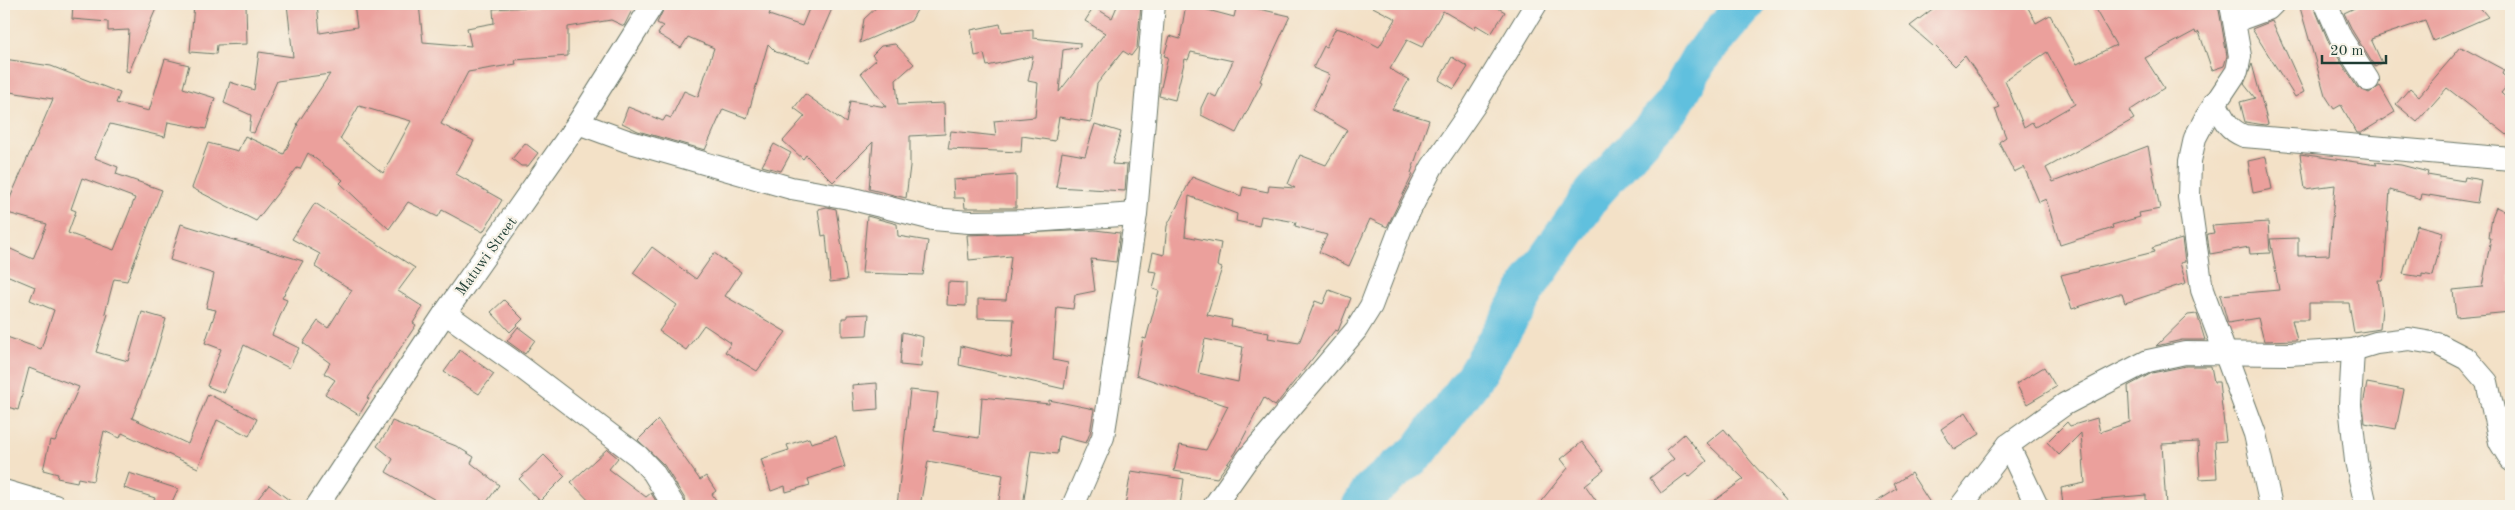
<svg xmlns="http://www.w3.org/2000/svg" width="2515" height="510" viewBox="0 0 2515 510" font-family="'Old Standard TT',serif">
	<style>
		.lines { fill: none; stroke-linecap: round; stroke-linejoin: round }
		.river { stroke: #60c0de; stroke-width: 39 }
		.building { fill: #eba09c; fill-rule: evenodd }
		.minor-casing { stroke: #697667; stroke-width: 24 }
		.minor { stroke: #fff; stroke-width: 22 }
		.labels { text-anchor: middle; stroke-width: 4.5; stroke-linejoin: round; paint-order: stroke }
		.street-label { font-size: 15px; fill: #1f3d34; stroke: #f7f3e8 }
	</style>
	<rect width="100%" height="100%" fill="#f7f3e8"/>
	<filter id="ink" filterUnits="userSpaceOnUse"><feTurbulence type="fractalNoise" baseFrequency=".02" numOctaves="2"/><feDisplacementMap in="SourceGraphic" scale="10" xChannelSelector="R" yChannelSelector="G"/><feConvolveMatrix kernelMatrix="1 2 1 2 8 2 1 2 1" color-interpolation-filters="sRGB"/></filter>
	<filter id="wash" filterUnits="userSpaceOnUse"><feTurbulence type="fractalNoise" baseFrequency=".0096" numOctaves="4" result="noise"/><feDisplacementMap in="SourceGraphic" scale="20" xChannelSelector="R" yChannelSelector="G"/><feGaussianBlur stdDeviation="1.12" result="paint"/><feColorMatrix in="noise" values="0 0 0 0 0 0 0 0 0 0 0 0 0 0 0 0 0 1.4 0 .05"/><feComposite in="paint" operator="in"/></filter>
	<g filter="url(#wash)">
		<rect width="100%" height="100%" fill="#f3e1c7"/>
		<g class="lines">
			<!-- river -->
			<polyline class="river" points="1361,506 1371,490 1418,452 1471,382 1535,276 1594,192 1673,105 1699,59 1746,4"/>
		</g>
		<g id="blocks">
			<!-- building -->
			<g class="building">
				<polygon points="73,4 158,4 129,72 126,71 129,30 108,31 108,22 72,19"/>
				<polygon points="194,4 246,4 247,44 217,45 216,54 190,52"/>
				<path d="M287 4H317L320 33 357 27 354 4H419L423 42 471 46 467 28 494 23 493 9 582 4H638L635 9 633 8 624 26 611 20 568 27V56L515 60 516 64 468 72 441 124 474 141 456 174 502 200 483 232 442 210 438 217 408 202 389 229 340 183 343 180 308 153 300 169 297 168 256 221 192 188 208 143 238 151 245 136 284 154 298 125 297 124 330 74 277 81 254 133 249 132 251 115 224 103 230 82 254 90 259 52 293 57ZM359 106 411 121 383 173 340 139Z"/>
				<polygon points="666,4 773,4 769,15 802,26 811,4 834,4 809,62 776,52 768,44 747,118 723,109 705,150 638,131 622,123 628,107 663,121 666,116 671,118 684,91 698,97 714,48 688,37 681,48 658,34 663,26 657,23"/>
				<polygon points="880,4 909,4 917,10 911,21 860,43 864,19"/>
				<polygon points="1118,4 1141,4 1137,48 1131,56 1123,51 1097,84 1091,122 1059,117 1055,141 1022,136 1021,152 948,149 951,131 996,136 994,121 1035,117 1038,83 1028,81 1033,56 987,66 984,54 975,56 971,30 1000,24 1002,32 1033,29 1033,38 1080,43 1080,47 1063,50 1059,92 1105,33 1085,21 1094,7 1112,18"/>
				<polygon points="1186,4 1205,4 1204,9 1234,17 1237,4 1290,16 1260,81 1262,82 1236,133 1201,115 1201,108 1208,93 1216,97 1233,61 1191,52 1188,60 1185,59 1175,100 1159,96 1168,57 1164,56 1170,36 1180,39"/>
				<path d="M1367 4H1491L1505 12 1491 34 1476 25 1474 29 1443 11 1422 47 1407 40 1390 69 1409 80 1392 109 1429 120 1411 173 1413 174 1387 227 1370 219 1349 266 1319 252 1327 235 1295 226 1296 222 1261 216 1259 226 1236 221 1237 214 1189 196 1185 236 1221 243 1217 266 1222 268 1207 315 1232 320 1231 326 1269 333 1268 338 1299 343 1315 301 1323 304 1329 290 1351 298 1338 331 1335 330 1275 406 1264 398 1236 452 1217 478 1174 471 1180 445 1206 450 1228 406 1136 375 1143 338 1146 339 1159 291 1153 289 1157 272 1149 271 1153 252 1164 255 1167 226 1192 177 1241 196 1243 187 1268 192 1269 186 1295 188 1288 184 1300 155 1326 165 1347 130 1312 110 1330 75 1313 68 1324 46 1326 47 1336 28 1350 32 1379 47 1396 19ZM1205 339 1243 347 1238 382 1198 373Z"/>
				<path d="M1939 4H2026L2036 23 2050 15 2077 64 2116 45 2092 4H2218L2227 56 2224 66 2212 70 2199 32 2196 34 2195 31 2145 58 2164 88 2129 111 2134 119 2046 168 2053 182 2148 146 2160 209 2139 213 2140 217 2112 225 2113 228 2060 245 2046 199 2039 202 2024 167 2014 172 1999 142 2006 137 1995 109 2000 107 1965 56 1955 66 1934 45 1933 46 1910 26ZM2047 52 2075 104 2035 127 2032 122 2024 127 2005 80Z"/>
				<polygon points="2299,4 2313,4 2329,43 2357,87 2369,93 2380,86 2395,112 2361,133 2357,133 2341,105 2334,109 2325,95"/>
				<polygon points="2363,4 2477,4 2488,17 2433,41 2425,21 2371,39 2382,63 2375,67 2353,32 2344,13"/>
				<polygon points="2272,21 2304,92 2295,97 2252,29"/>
				<polygon points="895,44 914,64 896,80 898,105 944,103 945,134 910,136 910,166 906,198 869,189 873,142 833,182 806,155 803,159 783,141 805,116 794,108 805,94 846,123 850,101 886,107 861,73 876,60 872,55 881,46"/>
				<polygon points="2461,47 2504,70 2502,74 2511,81 2501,93 2511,102 2511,138 2447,88 2417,122 2396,104 2410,88 2419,96"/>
				<polygon points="1452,57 1468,67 1454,89 1439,80"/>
				<path d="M4 59 51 66 120 93 116 103 149 111 165 59 189 65 183 88 215 98 206 129 168 122 165 137 110 124 95 158 118 167 116 174 162 190 127 281 114 279 105 313 108 314 96 352 128 361 142 312 166 319 153 363 132 418 188 444 208 394 257 419 249 436 217 420 198 468 122 433 120 438 104 431 93 481 78 478 77 482 57 478 58 474 43 470 50 440 55 441 79 387 29 368 18 410 4 406V336L41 349 54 310 30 300 35 287 4 274V246L33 259 47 224 4 212 53 99 4 91ZM82 178 135 198 114 250 68 233 76 211 71 209Z"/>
				<polygon points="2252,64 2268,124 2265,125 2245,122 2240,102 2255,98 2244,84"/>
				<polygon points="1095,124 1121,132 1112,164 1127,165 1125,191 1056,187 1062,152 1085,156"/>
				<polygon points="525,143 538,153 528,166 521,166 512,159"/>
				<polygon points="774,144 791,153 781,171 762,166"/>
				<polygon points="2300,154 2377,165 2375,162 2401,165 2428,172 2427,175 2464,181 2465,177 2481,180 2477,203 2422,194 2421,199 2390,190 2384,272 2382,280 2378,280 2382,308 2380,329 2354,333 2349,303 2309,303 2309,320 2292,320 2297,340 2264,341 2258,318 2228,323 2220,295 2279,290 2270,239 2298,238 2298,256 2329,255 2335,185 2305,189"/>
				<polygon points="2266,157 2272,189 2253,193 2248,161"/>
				<polygon points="1016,175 1016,208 965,208 964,198 954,198 953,180"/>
				<polygon points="315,203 415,268 398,291 423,307 413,323 416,325 367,398 369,399 359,415 325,394 335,380 324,373 330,363 303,343 318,321 328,328 352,290 315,267 320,254 292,239"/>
				<polygon points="827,207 836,209 847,280 830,282 826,235 822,236 818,209"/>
				<polygon points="2496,207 2511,214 2511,312 2456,317 2453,290 2482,287 2491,238 2489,238 2492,217"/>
				<polygon points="867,216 897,224 898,236 928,241 923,275 862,273"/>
				<polygon points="2268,222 2270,253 2250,254 2249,247 2210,254 2207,234 2214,233 2212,226"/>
				<polygon points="181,224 303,261 282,298 287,300 272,335 299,348 289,368 244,345 224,393 207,386 221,349 205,343 216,310 206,308 214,274 170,260"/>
				<polygon points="2417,225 2443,232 2433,276 2422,274 2422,277 2403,274"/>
				<polygon points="1095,230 1120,233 1116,262 1091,259 1095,291 1075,295 1073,309 1057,307 1053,360 1068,363 1064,389 959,365 961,346 1011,358 1014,319 978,318 978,299 1006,300 1011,256 969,260 967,235"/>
				<polygon points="2182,239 2185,262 2180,263 2186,283 2125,303 2122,294 2117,294 2072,309 2061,275 2154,252 2152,248"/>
				<polygon points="652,247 696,279 714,253 741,272 725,296 786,332 757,371 725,352 731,343 704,325 686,350 659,331 677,305 633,273"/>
				<polygon points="948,282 966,283 966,306 947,305"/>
				<polygon points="504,300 523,319 510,332 491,312"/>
				<polygon points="869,314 867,335 842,336 842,318 847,318 847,315"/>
				<polygon points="2197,314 2205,340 2182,340 2156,346 2188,315"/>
				<polygon points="518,327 535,340 525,354 507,341"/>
				<polygon points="902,332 923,337 921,367 900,365"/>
				<polygon points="460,350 494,374 479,394 444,372"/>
				<polygon points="2186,366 2211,366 2214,382 2219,382 2226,441 2215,442 2217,478 2200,479 2198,442 2162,444 2166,506 2146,506 2146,495 2100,499 2063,505 2061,488 2085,483 2081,433 2059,455 2047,442 2067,422 2070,426 2097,418 2100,432 2130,422 2128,386 2152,373"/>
				<polygon points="2044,367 2056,387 2027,404 2016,384"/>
				<polygon points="877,383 878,409 854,411 852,385"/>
				<polygon points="2367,383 2404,390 2396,429 2365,423 2363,405"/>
				<polygon points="910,390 938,393 934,431 979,438 982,397 1049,404 1049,400 1094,409 1090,433 1086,443 1059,436 1057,454 1031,451 1023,506 998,506 1003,475 928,461 920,506 897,506"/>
				<polygon points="1966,412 1980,434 1954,450 1941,429"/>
				<polygon points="658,420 700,480 706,476 716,491 712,494 720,506 687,506 685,499 664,465 638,440"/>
				<polygon points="392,421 456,446 474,457 471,463 499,485 484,506 446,506 386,472 393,459 377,446 387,432"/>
				<polygon points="1724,429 1753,464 1791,506 1707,506 1744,479 1707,443"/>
				<polygon points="1684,434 1707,461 1689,477 1686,474 1661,493 1650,478 1674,459 1666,450"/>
				<polygon points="836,436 845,467 808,479 810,485 786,492 785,486 771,491 761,459 789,450 787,445 809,438 811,443"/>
				<polygon points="1582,442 1604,470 1585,485 1600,506 1537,506 1568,468 1561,459"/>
				<polygon points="607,449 618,458 609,469 646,497 651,493 659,506 594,506 571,482"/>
				<polygon points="544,455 565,476 540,501 519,479"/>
				<polygon points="1131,471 1184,479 1180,505 1125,506"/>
				<polygon points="129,473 178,489 170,506 151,506 155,498 124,488"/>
				<polygon points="1911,473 1932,506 1870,506 1897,489 1894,484"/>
				<polygon points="269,485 297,506 252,506"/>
			</g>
		</g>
	</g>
	<g filter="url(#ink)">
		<use href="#blocks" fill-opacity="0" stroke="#697667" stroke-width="1"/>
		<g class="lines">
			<defs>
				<g id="minor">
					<polyline points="2231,4 2240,56 2237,71 2205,119 2195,138 2190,161 2189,197 2202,290 2255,434 2271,506"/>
					<polyline points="2326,4 2341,38 2368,80"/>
					<polyline points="2235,21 2268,9 2273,4"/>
					<path d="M2215 102C2223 118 2227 129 2244 136L2511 159"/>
					<polyline points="578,123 627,141 791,188 849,198 933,219 969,222 1032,221 1136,214"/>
					<polyline points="445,313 521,367 638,456 653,472 674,506"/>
					<polyline points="2353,350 2350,405 2356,461 2366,506"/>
					<polyline points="2008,445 2037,506"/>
					<polyline points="4,491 55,506"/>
					<polyline points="317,506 445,313 578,123 653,4"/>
					<polyline points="1073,506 1103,437 1108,406 1136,214 1154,4"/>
					<polyline points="1214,506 1248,458 1356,330 1371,306 1401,227 1432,167 1474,106 1536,4"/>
					<polyline points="1961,506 2008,445 2065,404 2148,361 2185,353 2289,354 2353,350 2376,343 2409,339 2438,344 2467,359 2487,382 2500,442 2511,460"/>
				</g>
			</defs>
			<!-- minor casing -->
			<use href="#minor" class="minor-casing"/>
			<!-- minor -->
			<use href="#minor" class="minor"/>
		</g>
	</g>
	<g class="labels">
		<!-- street labels -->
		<g class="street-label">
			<text transform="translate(486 256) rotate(-54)" y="5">Matuwi Street</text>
		</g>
	</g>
	<!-- margin -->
	<rect width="2515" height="510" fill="none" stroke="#f7f3e8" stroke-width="20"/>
	<!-- scale -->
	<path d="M2322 55v8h64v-8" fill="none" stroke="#1f3d34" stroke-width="2.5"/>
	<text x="2330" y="55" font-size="15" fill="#1f3d34" stroke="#f7f3e8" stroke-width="4" paint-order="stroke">20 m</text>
</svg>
